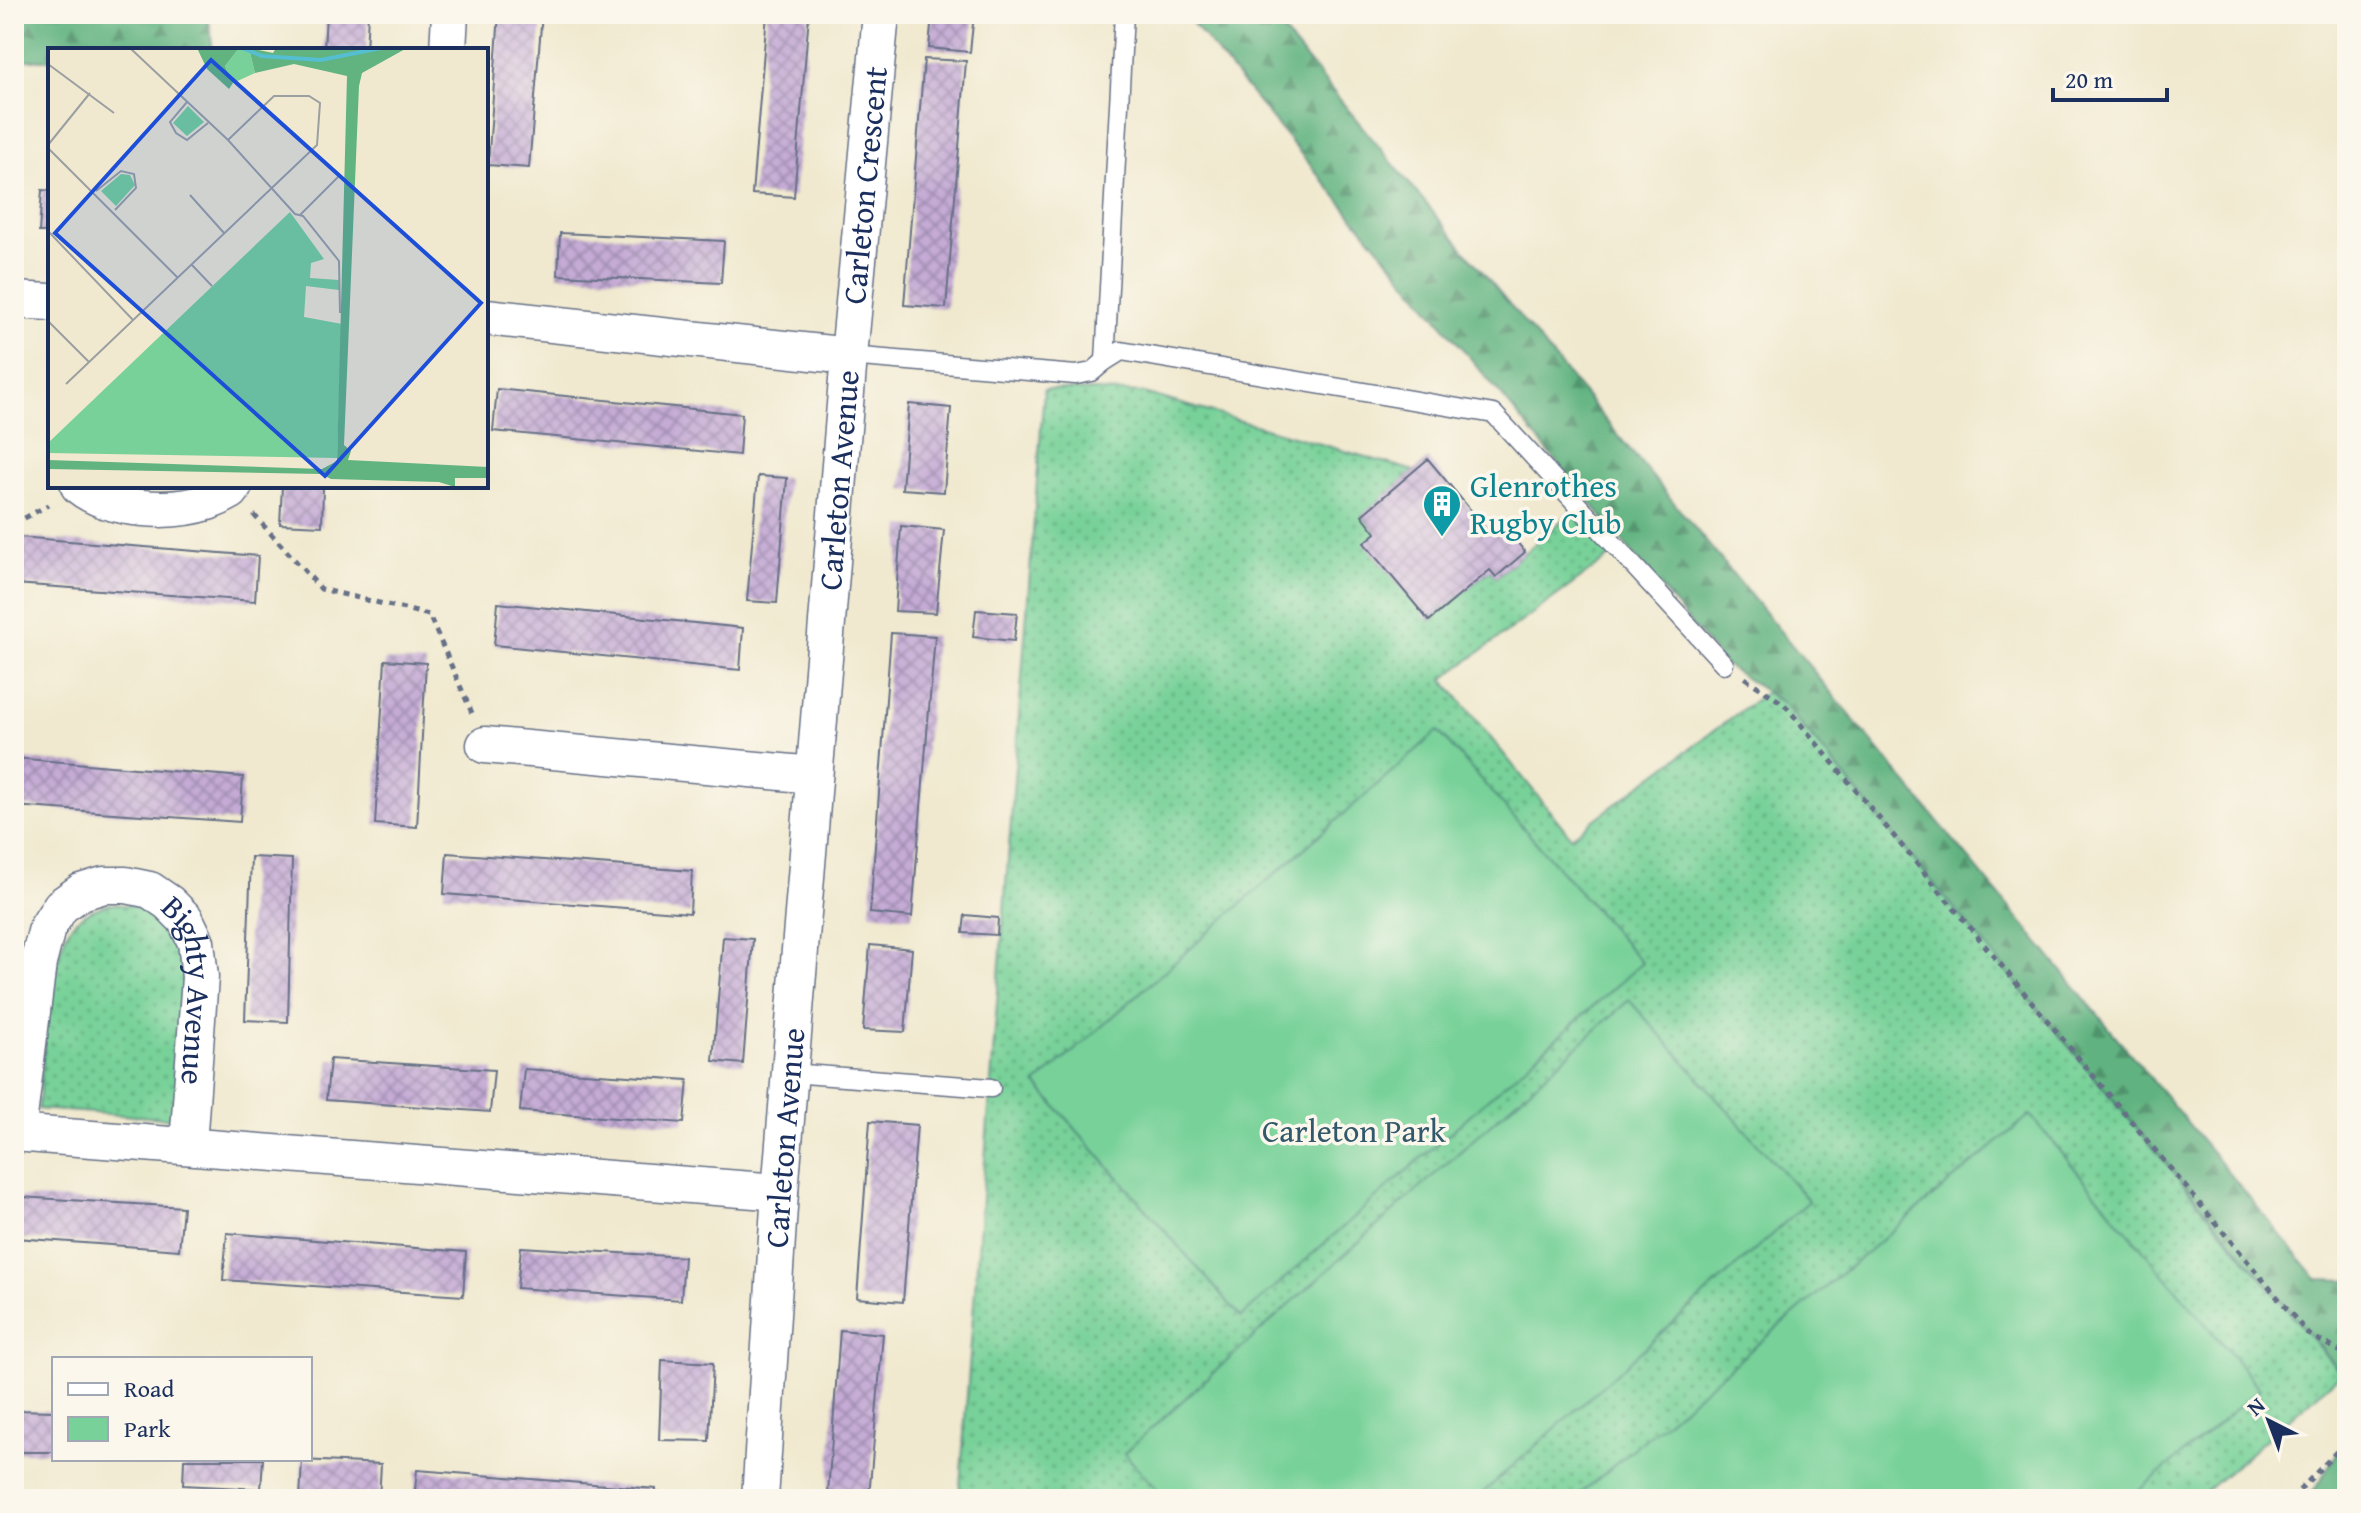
<svg xmlns="http://www.w3.org/2000/svg" width="2361" height="1513" viewBox="0 0 2361 1513" font-family="'Gentium Book Plus',serif">
	<style>
		.green { fill: url(#green-dots); stroke: #49807b; stroke-width: 2 }
		.forest { fill: url(#forest-firs); stroke: #3e716f; stroke-width: 2 }
		.pitch { fill: #77d198; stroke: #49807b; stroke-width: 2 }
		.building { fill: url(#building-cross-hatch) }
		.lines { fill: none; stroke-linecap: round; stroke-linejoin: round }
		.service-casing { stroke: #667086; stroke-width: 21 }
		.minor-casing { stroke: #667086; stroke-width: 39 }
		.path { stroke: #667086; stroke-width: 5; stroke-dasharray: 6 6; stroke-linecap: butt }
		.service { stroke: #fff; stroke-width: 18 }
		.minor { stroke: #fff; stroke-width: 36 }
		.labels { text-anchor: middle; stroke-width: 7; stroke-linejoin: round; paint-order: stroke }
		.street-label { font-size: 32px; fill: #1b2f5e; stroke: #fbf7ec }
		.culture-label { font-size: 32px; fill: #0d838f; stroke: #fbf7ec; text-anchor: start }
		.park-label { font-size: 32px; fill: #32586c; stroke: #fbf7ec }
		.inset-river { fill: none; stroke: #55bed1; stroke-width: 4 }
		.inset-road { fill: none; stroke: #9b9fa2; stroke-width: 2 }
		.view { fill: #1d4ed8; fill-opacity: 0.15; stroke: #1d4ed8; stroke-width: 4 }
		.inset-edge { fill: none; stroke: #1b2f5e; stroke-width: 4 }
	</style>
	<defs>
		<pattern id="green-dots" width="8" height="8" patternUnits="userSpaceOnUse" patternTransform="scale(2)"><rect width="8" height="8" fill="#77d198"/><path d="M2 2h.1M6 6h.1" fill="none" stroke="#61aa7f" stroke-width="1.8" stroke-linecap="round"/></pattern>
		<pattern id="forest-firs" width="22" height="20" patternUnits="userSpaceOnUse" patternTransform="scale(2)"><rect width="22" height="20" fill="#61b380"/><path d="M5 1l3.5 6h-7zM16 11l3.5 6h-7z" fill="#4f926c"/></pattern>
		<pattern id="building-cross-hatch" width="8" height="8" patternUnits="userSpaceOnUse" patternTransform="scale(2)"><rect width="8" height="8" fill="#c5abd5"/><path d="M0 0l8 8M0 8l8-8" fill="none" stroke="#9f8cb0"/></pattern>
	</defs>
	<rect width="100%" height="100%" fill="#fbf7ec"/>
	<filter id="ink" filterUnits="userSpaceOnUse"><feTurbulence type="fractalNoise" baseFrequency=".0125" numOctaves="2"/><feDisplacementMap in="SourceGraphic" scale="16" xChannelSelector="R" yChannelSelector="G"/><feConvolveMatrix kernelMatrix="1 2 1 2 8 2 1 2 1" color-interpolation-filters="sRGB"/></filter>
	<filter id="wash" filterUnits="userSpaceOnUse"><feTurbulence type="fractalNoise" baseFrequency=".006" numOctaves="4" result="noise"/><feDisplacementMap in="SourceGraphic" scale="32" xChannelSelector="R" yChannelSelector="G"/><feGaussianBlur stdDeviation="1.8" result="paint"/><feColorMatrix in="noise" values="0 0 0 0 0 0 0 0 0 0 0 0 0 0 0 0 0 1.4 0 .05"/><feComposite in="paint" operator="in"/></filter>
	<g filter="url(#wash)">
		<rect width="100%" height="100%" fill="#f0e9cf"/>
		<!-- green -->
		<g class="green">
			<polygon points="1044,389 1144,393 1414,471 1362,516 1376,533 1429,621 1490,570 1496,577 1579,506 1619,550 1443,679 1571,837 1766,692 1784,704 2341,1374 2197,1499 959,1499"/>
			<path d="M109 904C148 905 168 915 185 951L178 1119 38 1109C43 1069 49 945 75 921 85 912 97 908 109 904Z"/>
		</g>
		<!-- forest -->
		<g class="forest">
			<polygon points="14,14 208,14 213,50 50,50 50,60 21,60 14,55"/>
			<polygon points="1185,14 1269,14 2317,1279 2347,1280 2347,1380 1784,704 1724,664"/>
			<polygon points="2347,1437 2347,1499 2305,1499 2313,1492"/>
		</g>
		<!-- pitch -->
		<g class="pitch">
			<polygon points="1438,731 1642,963 1241,1317 1036,1084"/>
			<polygon points="1629,1000 1809,1201 1476,1499 1165,1499 1124,1453"/>
			<polygon points="2030,1115 2260,1389 2129,1499 1574,1499"/>
		</g>
		<g id="blocks">
			<!-- building -->
			<g class="building">
				<polygon points="326,14 368,14 366,50 324,50"/>
				<polygon points="499,14 542,14 529,168 488,165"/>
				<polygon points="767,14 809,14 794,197 752,194"/>
				<polygon points="932,14 974,14 970,52 929,48"/>
				<polygon points="924,59 966,61 946,308 904,305"/>
				<polygon points="42,190 50,191 50,232 39,232"/>
				<polygon points="560,233 724,241 721,283 558,275"/>
				<polygon points="497,389 742,414 739,455 493,431"/>
				<polygon points="909,404 951,408 944,492 902,489"/>
				<polygon points="1428,459 1488,531 1500,521 1525,552 1496,577 1490,570 1429,621 1364,543 1376,533 1362,515"/>
				<polygon points="758,476 787,478 777,603 747,601"/>
				<polygon points="282,486 323,486 322,526 280,524"/>
				<polygon points="901,526 944,530 936,613 895,611"/>
				<polygon points="18,537 258,556 255,601 15,584"/>
				<polygon points="498,603 743,628 740,670 494,645"/>
				<polygon points="976,610 1017,613 1014,641 973,637"/>
				<polygon points="891,633 935,636 912,917 870,913"/>
				<polygon points="385,660 426,663 417,827 375,824"/>
				<polygon points="14,758 243,777 240,822 14,806"/>
				<polygon points="447,853 692,871 690,913 444,894"/>
				<polygon points="251,857 292,859 288,1022 245,1020"/>
				<polygon points="965,915 998,918 997,935 963,933"/>
				<polygon points="723,937 753,939 743,1064 713,1061"/>
				<polygon points="870,945 912,949 905,1032 863,1030"/>
				<polygon points="330,1059 494,1070 490,1112 326,1100"/>
				<polygon points="524,1069 688,1080 684,1123 520,1111"/>
				<polygon points="870,1121 917,1125 903,1302 857,1298"/>
				<polygon points="20,1197 183,1207 179,1250 16,1238"/>
				<polygon points="227,1233 466,1252 463,1296 223,1280"/>
				<polygon points="521,1247 684,1257 681,1300 517,1288"/>
				<polygon points="840,1330 883,1334 869,1497 828,1493"/>
				<polygon points="662,1360 713,1363 709,1441 659,1440"/>
				<polygon points="14,1410 54,1411 54,1452 14,1452"/>
				<polygon points="184,1459 263,1459 261,1489 183,1485"/>
				<polygon points="302,1460 381,1464 379,1499 300,1499"/>
				<polygon points="417,1470 656,1489 655,1499 414,1499"/>
			</g>
		</g>
	</g>
	<g filter="url(#ink)">
		<use href="#blocks" fill-opacity="0" stroke="#667086" stroke-width="2"/>
		<g class="lines">
			<defs>
				<g id="service">
					<polyline points="849,356 1076,375 1092,372 1105,361 1121,351 1494,414 1724,664"/>
					<polyline points="1105,361 1124,14"/>
					<polyline points="790,1073 991,1088"/>
				</g>
				<g id="minor">
					<polyline points="448,50 450,14"/>
					<polyline points="14,300 50,302"/>
					<polyline points="486,317 849,356"/>
					<path d="M79 486C110 511 171 514 208 502 216 499 224 495 231 491L234 486"/>
					<polyline points="485,745 814,775"/>
					<polyline points="14,1133 780,1192"/>
					<path id="s1" d="M17 1133 38 963 47 928 61 906 81 892 104 885H126L150 890 169 903 185 919 196 942 200 977 188 1145"/>
					<path id="s2" d="M760 1499 780 1192 849 356 881 14"/>
				</g>
			</defs>
			<!-- service casing -->
			<use href="#service" class="service-casing"/>
			<!-- minor casing -->
			<use href="#minor" class="minor-casing"/>
			<!-- path -->
			<g class="path">
				<polyline points="254,515 321,589 429,615 472,713"/>
				<polyline points="14,524 48,505"/>
				<polyline points="1745,678 1784,704 2308,1334 2347,1355"/>
				<polyline points="2291,1499 2347,1441"/>
			</g>
			<!-- service -->
			<use href="#service" class="service"/>
			<!-- minor -->
			<use href="#minor" class="minor"/>
		</g>
	</g>
	<!-- icons -->
	<defs>
		<symbol id="building-pin" viewBox="-11 -11 22 30"><path d="M0 17L-7.5 6A9.5 9.5 0 1 1 7.5 6Z" fill="#0f9aa8" stroke="#fbf7ec"/><path d="M-4-6H4V6H1V3H-1V6H-4ZM-2.5-4.3h1.7v1.8h-1.7ZM.8-4.3h1.7v1.8H.8ZM-2.5-1h1.7V.8h-1.7ZM.8-1h1.7V.8H.8Z" fill="#fff"/></symbol>
	</defs>
	<g fill-rule="evenodd">
		<use href="#building-pin" x="1420" y="482" width="44" height="60"/>
	</g>
	<g class="labels">
		<!-- street labels -->
		<g class="street-label">
			<text dy="11" stroke="none"><textPath href="#s2" startOffset="1318">Carleton Crescent</textPath></text>
			<text dy="11" stroke="none"><textPath href="#s2" startOffset="1022">Carleton Avenue</textPath></text>
			<text dy="11" stroke="none"><textPath href="#s1" startOffset="446">Bighty Avenue</textPath></text>
			<text dy="11" stroke="none"><textPath href="#s2" startOffset="362">Carleton Avenue</textPath></text>
		</g>
		<!-- culture labels -->
		<g class="culture-label">
			<text x="1470" y="497">Glenrothes<tspan x="1470" dy="37">Rugby Club</tspan></text>
		</g>
		<!-- park labels -->
		<g class="park-label">
			<text x="1354" y="1142">Carleton Park</text>
		</g>
	</g>
	<!-- overview -->
	<g transform="translate(48 48)">
		<rect width="440" height="440" fill="#f0e9cf"/>
		<path d="M191 0H201L207 25 185 35 177 18ZM140 58 156 74 139 88 125 75ZM73 126 82 127 87 137 68 158 53 143ZM242 164 276 211 263 215 262 230 291 232V242L258 238 256 269 294 276 289 410 0 405V395Z" fill="#77d198"/>
		<path d="M149 0H191L177 18 185 35 181 41 159 21ZM201 0 225 5 228 0H359L314 25 311 38 296 397 303 403 300 412 440 419V430H407V439L391 434 283 431 273 426 0 421V412L274 421 289 413 299 28 246 16 207 25Z" fill="#61b380"/>
		<path d="M170 243H252V291L169 290ZM142 294H246V335H142ZM58 341 162 344 160 399 56 396ZM174 345 280 348 278 403 172 400Z" fill="#77d198"/>
		<path class="inset-river" d="M194 0 214 8 273 12 333 0"/>
		<path class="inset-road" d="M82 0 180 92 247 166 255 168 291 213 292 265M0 16 66 65M139 54 122 74 128 85 139 92 160 75M0 97 42 45M0 100 129 229M48 143 73 123 86 126 88 140 67 162M142 147 176 185M252 167 292 127M0 183 85 272M143 216 164 238M0 273 41 314M18 336 269 97 272 55 261 48H226L180 92"/>
		<path class="view" d="M163 12 433 255 277 428 7 185Z"/>
		<rect width="440" height="440" class="inset-edge"/>
	</g>
	<!-- margin -->
	<rect width="2361" height="1513" fill="none" stroke="#fbf7ec" stroke-width="48"/>
	<!-- legend -->
	<rect x="52" y="1357" width="260" height="104" fill="#fbf7ec" stroke="#a1a7b3" stroke-width="2"/>
	<rect x="68" y="1383" width="40" height="12" fill="#ffffff" stroke="#a1a7b3" stroke-width="2"/>
	<text x="124" y="1397" font-size="24" fill="#1b2f5e">Road</text>
	<rect x="68" y="1417" width="40" height="24" fill="#77d198" stroke="#a1a7b3" stroke-width="2"/>
	<text x="124" y="1437" font-size="24" fill="#1b2f5e">Park</text>
	<!-- north arrow -->
	<g transform="translate(2269 1421) rotate(318)" stroke="#fbf7ec" stroke-width="6" paint-order="stroke">
	<path d="M0-6L14 30L0 20L-14 30Z" fill="#1b2f5e"/>
	<text y="-12" font-size="22" font-weight="bold" text-anchor="middle" fill="#1b2f5e">N</text>
	</g>
	<!-- scale -->
	<path d="M2053 88v12h114v-12" fill="none" stroke="#1b2f5e" stroke-width="4"/>
	<text x="2065" y="88" font-size="24" fill="#1b2f5e" stroke="#fbf7ec" stroke-width="6" paint-order="stroke">20 m</text>
</svg>
